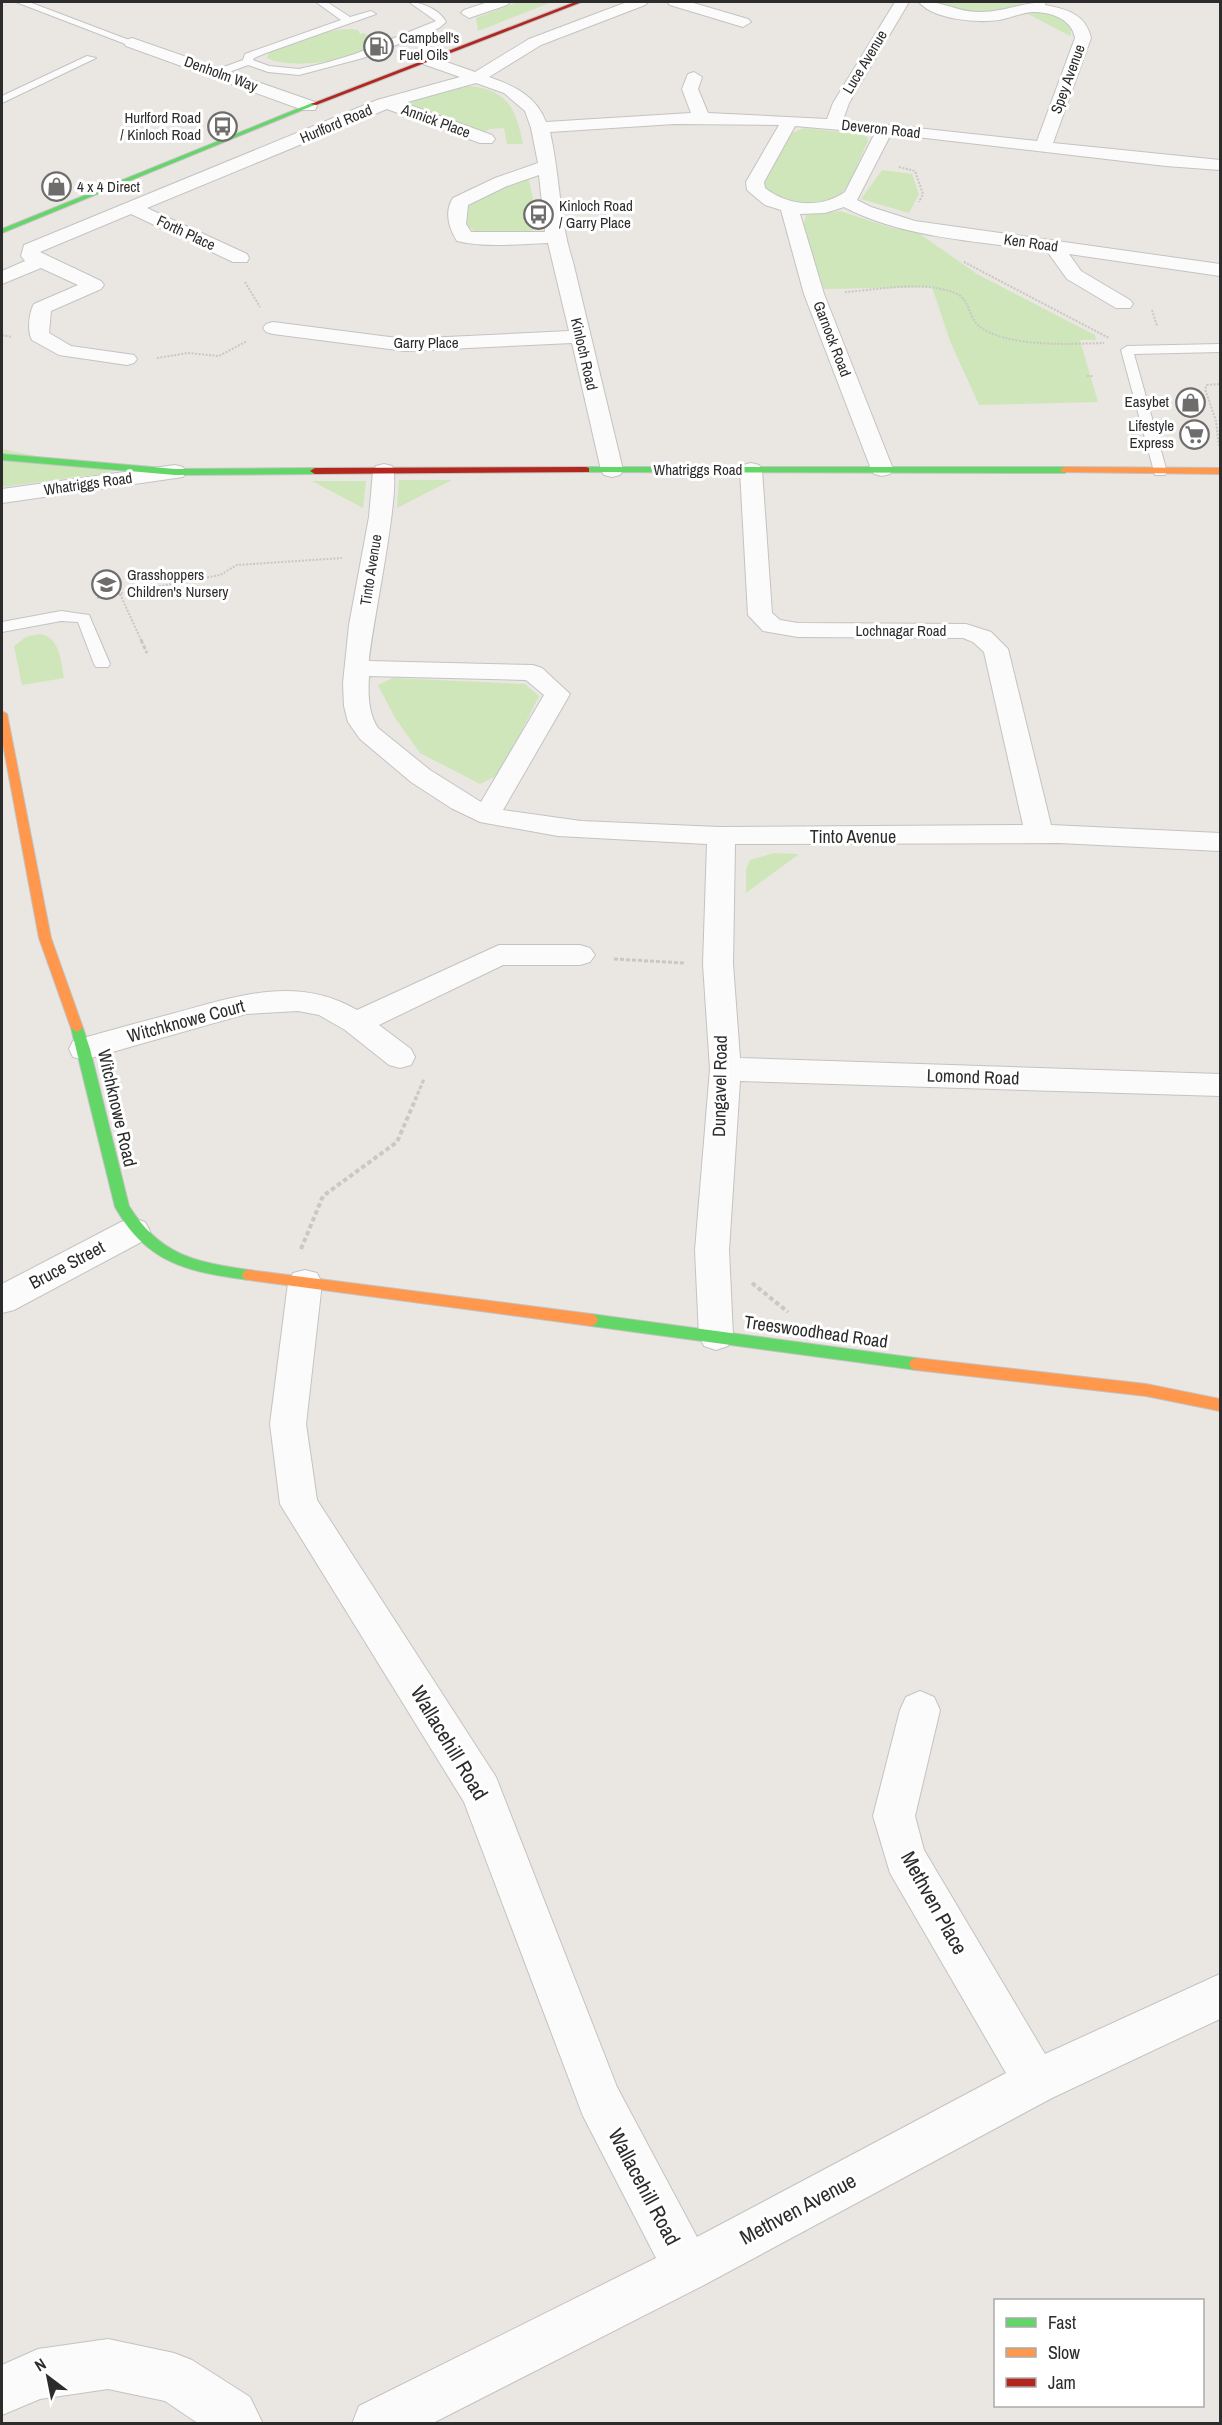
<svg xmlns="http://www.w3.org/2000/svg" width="1222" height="2425" viewBox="0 0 1222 2425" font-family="'Archivo Narrow',sans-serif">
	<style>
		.green { fill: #cfe6ba }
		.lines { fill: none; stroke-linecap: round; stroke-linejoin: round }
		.lane-casing { stroke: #c4c3c3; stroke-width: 2 }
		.street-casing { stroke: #c4c3c3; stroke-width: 2 }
		.fast-casing { stroke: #c4c3c3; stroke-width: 2 }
		.slow-casing { stroke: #c4c3c3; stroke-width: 2 }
		.jam-casing { stroke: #c4c3c3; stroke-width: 2 }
		.path-far2 { stroke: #c8c8c7; stroke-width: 2; stroke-dasharray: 2 1.5; stroke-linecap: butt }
		.path-far1 { stroke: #c8c8c7; stroke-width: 3; stroke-dasharray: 4 2; stroke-linecap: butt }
		.path { stroke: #c8c8c7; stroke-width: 4; stroke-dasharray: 4.5 3; stroke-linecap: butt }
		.lane { fill: #fcfbfb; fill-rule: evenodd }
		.street { fill: #fcfbfb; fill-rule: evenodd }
		.fast { fill: #63d668; fill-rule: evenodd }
		.slow { fill: #ff974d; fill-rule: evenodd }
		.jam { fill: #b3261e; fill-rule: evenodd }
		.labels { text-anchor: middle; stroke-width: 6; stroke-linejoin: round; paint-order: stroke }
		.far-poi-label { font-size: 15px; fill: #2c2c2c; stroke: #fff; text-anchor: start }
		.far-street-label { font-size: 15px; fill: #2c2c2c; stroke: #fff }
		.street-label { font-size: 18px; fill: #2c2c2c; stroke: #fff }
		.near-street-label { font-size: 21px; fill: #2c2c2c; stroke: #fff }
	</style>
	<rect width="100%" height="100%" fill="#eae6e2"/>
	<!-- green -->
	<g class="green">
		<polygon points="518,2 552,2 478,31 476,18"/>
		<path d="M934 2H1025C1004 21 957 14 934 2Z"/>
		<path d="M1034 12C1048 14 1072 17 1071 34L1070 36 1028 14Z"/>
		<path d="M352 29 358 30 360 34 364 33 375 43C357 62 290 70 267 58L269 52C295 43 323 29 352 29Z"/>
		<path d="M468 86C508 89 516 109 523 144H507L504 128 490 129 484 132 408 104V101Z"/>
		<path d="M804 128 860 134 867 137 868 141C860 157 854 178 843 192 831 206 781 206 768 193 766 190 765 187 763 184L792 133Z"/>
		<polygon points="882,170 912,174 919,194 909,213 861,199"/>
		<path d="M528 177 540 228C530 233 486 237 476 232 472 230 468 225 465 222V208L471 202 518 179Z"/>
		<polygon points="840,211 892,228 917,232 977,274 1095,335 1096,340 1080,340 1098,402 979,405 950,341 932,287 824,289 802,233 806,215"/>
		<polygon points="2,449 115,472 2,487"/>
		<polygon points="399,480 452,480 397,508"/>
		<polygon points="312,481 366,481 363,508"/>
		<path d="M39 634C60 636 61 662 64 678L22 685 14 646 26 637Z"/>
		<polygon points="393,678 525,684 539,696 500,774 480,784 420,753 395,718 378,685"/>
		<polygon points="774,853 799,854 746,893 746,869 750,860"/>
	</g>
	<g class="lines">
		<defs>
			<g id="lane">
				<polygon points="16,2 29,2 137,43 128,45"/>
				<path d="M316 2H327L350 17 371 11 376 14 266 53 254 58 253 60 269 66 299 69 325 63 355 54 436 21 409 2C422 2 440 10 446 22L439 28 363 58 299 75 268 72 248 65 221 75H213V71L243 60 245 54 341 20Z"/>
				<polygon points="87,56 96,58 2,103 2,96"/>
				<polygon points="1220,344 1220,352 1134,354 1167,472 1165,475 1155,475 1121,350 1127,346"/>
				<polygon points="61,611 89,615 110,664 108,667 96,667 94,664 78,622 61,621 2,632 2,622"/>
			</g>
			<g id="street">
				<polygon points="488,2 510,2 507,5 469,18 461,13 464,10"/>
				<path d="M627 2H648L645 5 541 45 489 77C515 86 536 96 546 122L691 113 682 89 688 74 694 72 702 77 698 89 708 113 827 119 833 103 895 2H909L849 103 843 120 1037 141 1075 38C1072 20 1054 13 1036 12 1025 11 1011 18 999 20 978 23 934 20 919 2 940 0 957 12 978 12 1002 13 1023 2 1046 2L1045 5C1066 9 1086 14 1091 38L1053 143 1220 160V170L1166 166 891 134 857 200 871 207 915 221 1220 264V276L1069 254 1081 271 1130 300 1133 304 1130 308H1116L1067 279 1047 251C980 241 905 239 844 207L825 213 800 214 824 294 893 469 890 474 882 476 874 474 871 469 804 294 781 210 765 205 747 190 746 182 779 125 674 124 550 132C560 175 559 220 573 262L623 470 620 475 612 477 604 475 601 470 572 343 405 351 273 334 266 332 263 328 266 324 273 322 405 339 569 331 548 243C518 244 486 248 457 241 449 228 444 212 453 198L495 178 538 163 531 128 525 111 504 93 476 83 404 103 492 135 495 139 492 143H480L387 109 147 208 247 254 249 258 247 262H233L131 214 40 252 101 281 104 285 101 289 51 311 49 333 71 346 134 355 137 359 134 363 127 365 59 355 32 340C27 332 29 312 34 304L78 285 41 268 2 284V271L25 261 21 256 24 245 377 100 460 77 423 64 421 61 423 58H435L475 72 529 39ZM795 126 875 133 845 192C820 209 788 206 765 188L764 182ZM539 175 545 232H471L466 224 468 205 507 186Z"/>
				<polygon points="667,2 690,2 748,19 751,22 743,27 670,5"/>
				<polygon points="132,38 315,102 317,106 315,110 303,110 126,46 124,43 126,40"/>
				<path d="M751 463 759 465 762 470 772 613 780 620 798 623 966 624 991 632 1008 649 1051 825 1220 833V851L1059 843 735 844 733 964 740 1058 1220 1074V1096L740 1081 729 1250 733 1336 728 1346 716 1350 704 1346 699 1336 695 1250 710 1069 703 964 707 844 558 836 480 822 451 808 411 782 360 739 348 722 344 706 343 683 349 625 369 517 373 471 376 466 384 464 392 466C403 483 371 629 369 661L533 665 542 668 570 694 503 810 581 821 719 827 1023 825 984 652 973 642 963 638 798 637 763 631 748 615 740 470 743 465ZM369 676 526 680 544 695 481 802 430 770 378 728C368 713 368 693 369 676Z"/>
				<polygon points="175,465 183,467 186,472 183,477 2,503 2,489"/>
				<path d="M499 945H580L590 948 595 955 590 962 580 965H503L379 1025 411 1049 415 1057 411 1065 400 1068 389 1065 345 1030 319 1015 298 1011 246 1014 84 1060 73 1057 69 1049 73 1041C107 1031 141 1022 175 1013 237 996 297 975 357 1010Z"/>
				<polygon points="133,1218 145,1222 150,1231 145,1240 14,1310 2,1313 2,1284 121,1222"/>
				<polygon points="305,1270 317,1273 322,1283 306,1424 317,1500 496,1777 617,2087 697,2237 1006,2073 890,1873 873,1816 900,1710 906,1697 920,1691 934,1697 940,1710 915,1816 924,1850 1045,2054 1220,1974 1220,2019 1052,2098 704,2285 431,2424 352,2424 359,2406 656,2258 583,2116 464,1802 280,1504 270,1424 288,1283 293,1273"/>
				<polygon points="108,2339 174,2353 192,2360 250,2397 263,2424 199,2424 165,2401 108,2389 40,2399 2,2415 2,2365 38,2349"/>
			</g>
			<g id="fast">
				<polygon points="312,103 317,104 2,233 2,229"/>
				<polygon points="2,454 175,469 315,468 320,471 315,474 175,475 2,460"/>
				<polygon points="586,467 1065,467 1070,470 1065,473 583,472 583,468"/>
				<path d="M77 1024 83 1028 90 1049 129 1206C160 1255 194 1262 249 1270L254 1271 256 1275 254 1279 249 1280C189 1272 147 1264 115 1207L71 1028Z"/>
				<polygon points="591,1314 916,1358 921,1360 923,1364 921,1368 916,1370 591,1326 586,1324 584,1320 586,1316"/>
			</g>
			<g id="slow">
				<polygon points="1065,467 1220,468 1220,474 1062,472 1060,470"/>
				<polygon points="2,711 7,714 51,938 83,1028 77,1032 71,1028 39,938 2,739"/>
				<polygon points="249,1270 591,1314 596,1316 598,1320 596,1324 591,1326 249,1280 244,1279 242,1275 244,1271"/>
				<polygon points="916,1358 1146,1384 1220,1399 1220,1411 1146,1396 916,1370 911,1368 909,1364 911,1360"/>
			</g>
			<g id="jam">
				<polygon points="575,2 582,2 316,105 311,104"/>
				<polygon points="586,467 589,468 589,472 315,474 310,471 315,468"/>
			</g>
		</defs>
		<!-- lane casing -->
		<use href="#lane" class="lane-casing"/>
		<!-- street casing -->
		<use href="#street" class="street-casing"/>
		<!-- fast casing -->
		<use href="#fast" class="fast-casing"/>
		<!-- slow casing -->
		<use href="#slow" class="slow-casing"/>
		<!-- jam casing -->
		<use href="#jam" class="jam-casing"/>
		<!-- path-far2 -->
		<g class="path-far2">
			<polyline points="899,167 915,171 923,194 919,202"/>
			<polyline points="964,262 1109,338"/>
			<polyline points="245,282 260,307"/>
			<path d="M845 292C879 290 921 280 955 293 970 299 968 316 978 325 1003 348 1072 344 1104 343"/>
			<polyline points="1152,310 1157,326"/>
			<polyline points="2,335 12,337"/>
			<polyline points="157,358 188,353 219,356 247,341"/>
			<polyline points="1087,376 1094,376"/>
			<polyline points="1219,446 1216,421 1205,389 1207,385 1220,384"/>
			<polyline points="120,594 142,642"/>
			<polyline points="97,598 220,575 237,565 342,558"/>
		</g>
		<!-- path-far1 -->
		<g class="path-far1">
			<polyline points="141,640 147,653"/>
			<polyline points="614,959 684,963"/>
			<polyline points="415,1100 424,1079"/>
		</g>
		<!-- path -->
		<g class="path">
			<polyline points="301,1249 323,1196 397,1142 416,1098"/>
			<polyline points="752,1283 788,1312"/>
		</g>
		<!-- lane -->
		<use href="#lane" class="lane"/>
		<!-- street -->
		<use href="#street" class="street"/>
		<!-- fast -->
		<use href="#fast" class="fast"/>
		<!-- slow -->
		<use href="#slow" class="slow"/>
		<!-- jam -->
		<use href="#jam" class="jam"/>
	</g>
	<!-- icons -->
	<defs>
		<symbol id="fuel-ring" viewBox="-11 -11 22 22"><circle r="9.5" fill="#fff" stroke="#6e6d6c" stroke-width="1.5"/><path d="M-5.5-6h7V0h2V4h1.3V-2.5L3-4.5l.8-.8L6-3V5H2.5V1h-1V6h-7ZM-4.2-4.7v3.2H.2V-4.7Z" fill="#6e6d6c"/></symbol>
		<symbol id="bus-ring" viewBox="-11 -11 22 22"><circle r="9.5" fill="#fff" stroke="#6e6d6c" stroke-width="1.5"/><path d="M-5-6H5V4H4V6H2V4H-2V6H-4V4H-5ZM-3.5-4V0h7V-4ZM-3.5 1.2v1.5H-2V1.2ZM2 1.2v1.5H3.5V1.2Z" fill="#6e6d6c"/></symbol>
		<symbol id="shop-ring" viewBox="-11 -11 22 22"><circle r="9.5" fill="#fff" stroke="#6e6d6c" stroke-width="1.5"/><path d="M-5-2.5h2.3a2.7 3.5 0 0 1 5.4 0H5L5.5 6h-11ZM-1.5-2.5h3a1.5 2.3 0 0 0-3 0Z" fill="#6e6d6c"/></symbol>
		<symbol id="supermarket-ring" viewBox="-11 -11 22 22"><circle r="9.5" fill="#fff" stroke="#6e6d6c" stroke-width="1.5"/><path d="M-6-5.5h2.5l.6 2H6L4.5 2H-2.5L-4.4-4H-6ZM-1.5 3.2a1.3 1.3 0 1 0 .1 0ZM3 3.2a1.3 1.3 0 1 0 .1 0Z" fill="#6e6d6c"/></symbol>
		<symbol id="school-ring" viewBox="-11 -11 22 22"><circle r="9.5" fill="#fff" stroke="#6e6d6c" stroke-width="1.5"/><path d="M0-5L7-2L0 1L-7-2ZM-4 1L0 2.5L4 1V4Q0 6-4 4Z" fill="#6e6d6c"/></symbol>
	</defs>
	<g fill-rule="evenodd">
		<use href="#fuel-ring" x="362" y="30" width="33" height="33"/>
		<use href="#bus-ring" x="206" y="110" width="33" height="33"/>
		<use href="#shop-ring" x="40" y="170" width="33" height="33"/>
		<use href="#bus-ring" x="522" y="198" width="33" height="33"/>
		<use href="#shop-ring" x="1174" y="386" width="33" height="33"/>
		<use href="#supermarket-ring" x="1178" y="418" width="33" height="33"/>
		<use href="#school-ring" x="90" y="568" width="33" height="33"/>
	</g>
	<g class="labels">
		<!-- far-poi labels -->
		<g class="far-poi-label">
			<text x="399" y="43">Campbell's<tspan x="399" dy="17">Fuel Oils</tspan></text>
			<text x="201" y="123" text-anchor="end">Hurlford Road<tspan x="201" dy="17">/ Kinloch Road</tspan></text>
			<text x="77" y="192">4 x 4 Direct</text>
			<text x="559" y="211">Kinloch Road<tspan x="559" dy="17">/ Garry Place</tspan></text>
			<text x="1169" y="407" text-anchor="end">Easybet</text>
			<text x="1174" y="431" text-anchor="end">Lifestyle<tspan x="1174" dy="17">Express</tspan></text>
			<text x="127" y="580">Grasshoppers<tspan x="127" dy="17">Children's Nursery</tspan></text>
		</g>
		<!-- far-street labels -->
		<g class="far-street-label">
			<text transform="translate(865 62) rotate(-59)" y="5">Luce Avenue</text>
			<text transform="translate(221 74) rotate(20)" y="5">Denholm Way</text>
			<text transform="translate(1068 79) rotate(-70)" y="5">Spey Avenue</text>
			<text transform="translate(436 121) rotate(20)" y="5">Annick Place</text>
			<text transform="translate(336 124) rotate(-23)" y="5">Hurlford Road</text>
			<text transform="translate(881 129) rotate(6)" y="5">Deveron Road</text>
			<text transform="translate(186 233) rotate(25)" y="5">Forth Place</text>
			<text transform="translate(1031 243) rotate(8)" y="5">Ken Road</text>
			<text transform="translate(832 339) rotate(69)" y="5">Garnock Road</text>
			<text x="426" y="348">Garry Place</text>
			<text transform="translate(584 354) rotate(77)" y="5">Kinloch Road</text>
			<text x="698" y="475">Whatriggs Road</text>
			<text transform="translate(88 484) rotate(-8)" y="5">Whatriggs Road</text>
			<text transform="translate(371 570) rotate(-81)" y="5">Tinto Avenue</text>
			<text x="901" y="636">Lochnagar Road</text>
		</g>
		<!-- street labels -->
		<g class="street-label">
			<text x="853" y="843">Tinto Avenue</text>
			<text transform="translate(186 1021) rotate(-15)" y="6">Witchknowe Court</text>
			<text transform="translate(973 1077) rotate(2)" y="6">Lomond Road</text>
			<text transform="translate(720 1086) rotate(-89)" y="6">Dungavel Road</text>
			<text transform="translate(117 1108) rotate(77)" y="6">Witchknowe Road</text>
			<text transform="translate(67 1265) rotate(-28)" y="6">Bruce Street</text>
			<text transform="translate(816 1332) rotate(8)" y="6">Treeswoodhead Road</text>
		</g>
		<!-- near-street labels -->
		<g class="near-street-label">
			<text transform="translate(449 1743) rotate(59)" y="7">Wallacehill Road</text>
			<text transform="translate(934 1903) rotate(61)" y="7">Methven Place</text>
			<text transform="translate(644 2187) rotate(62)" y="7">Wallacehill Road</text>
			<text transform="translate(798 2209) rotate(-28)" y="7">Methven Avenue</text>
		</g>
	</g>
	<!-- border -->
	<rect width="1222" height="2425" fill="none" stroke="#2c2c2c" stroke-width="6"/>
	<!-- legend -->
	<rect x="994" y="2299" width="210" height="108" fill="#ffffff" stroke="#ababab" stroke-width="1.5"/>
	<rect x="1006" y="2318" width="30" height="9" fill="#63d668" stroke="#ababab" stroke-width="1.5"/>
	<text x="1048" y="2329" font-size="18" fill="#2c2c2c">Fast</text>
	<rect x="1006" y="2348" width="30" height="9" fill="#ff974d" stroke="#ababab" stroke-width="1.5"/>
	<text x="1048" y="2359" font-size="18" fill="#2c2c2c">Slow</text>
	<rect x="1006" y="2378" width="30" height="9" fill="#b3261e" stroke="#ababab" stroke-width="1.5"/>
	<text x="1048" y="2389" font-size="18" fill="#2c2c2c">Jam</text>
	<!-- north arrow -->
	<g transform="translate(48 2377) rotate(328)" stroke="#ffffff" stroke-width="4.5" paint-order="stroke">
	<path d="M0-4.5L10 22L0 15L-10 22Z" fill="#2c2c2c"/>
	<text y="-9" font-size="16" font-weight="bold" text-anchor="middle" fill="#2c2c2c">N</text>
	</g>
</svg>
